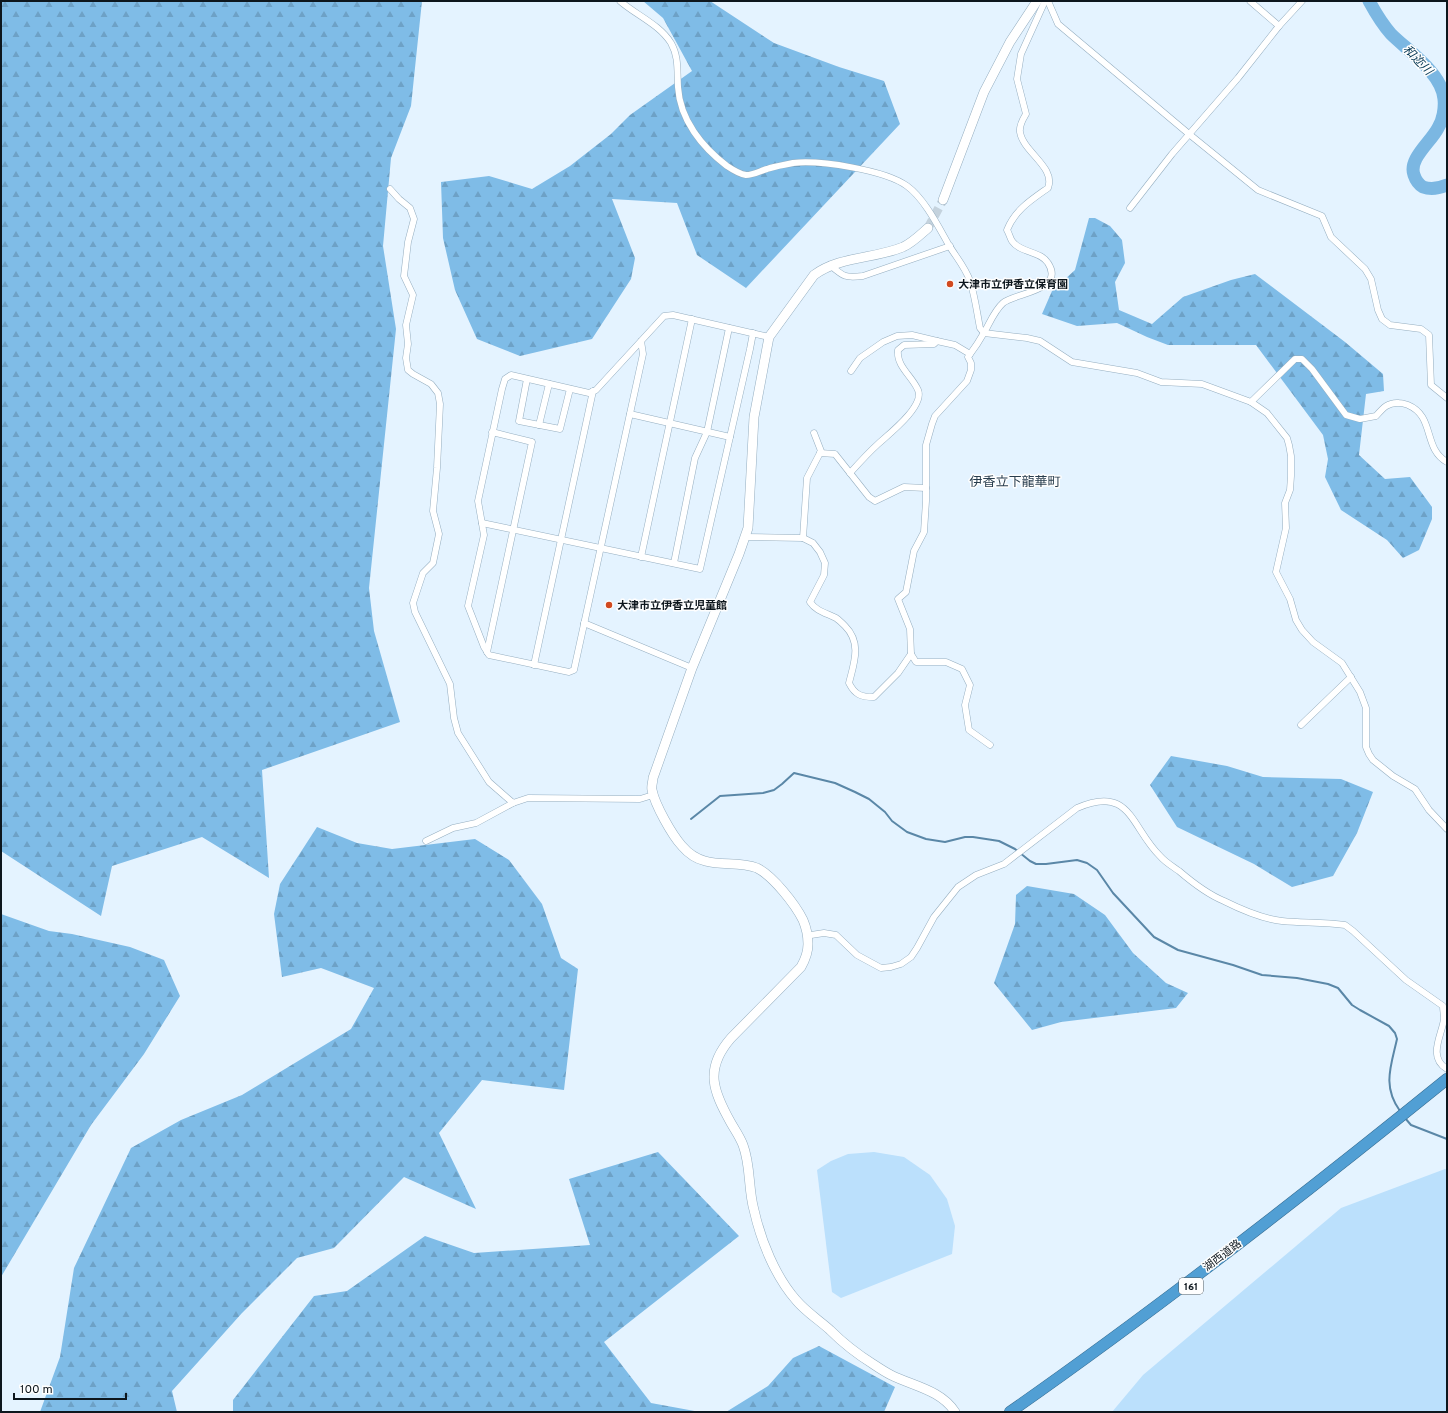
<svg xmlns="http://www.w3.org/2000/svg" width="1448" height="1413" viewBox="0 0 1448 1413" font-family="Overpass,'Noto Sans JP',sans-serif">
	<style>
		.grass { fill: #bbe0fc }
		.forest { fill: url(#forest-firs) }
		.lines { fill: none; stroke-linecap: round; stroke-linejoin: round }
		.stream { stroke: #5a87a7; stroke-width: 2 }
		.river { stroke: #7bb7e2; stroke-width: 13 }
		.secondary-tunnel { stroke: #c4d2dd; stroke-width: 9; stroke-dasharray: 9 4.5; stroke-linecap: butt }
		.street-casing { stroke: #95aec0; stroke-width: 7 }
		.secondary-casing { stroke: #95aec0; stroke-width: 10 }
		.highway-casing { stroke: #396f94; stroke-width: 12 }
		.street { stroke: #fff; stroke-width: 6 }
		.secondary { stroke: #fff; stroke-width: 9 }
		.highway { stroke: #519fd4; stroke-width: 11 }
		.poi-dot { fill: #d1491f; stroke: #fefefe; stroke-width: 1.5 }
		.labels { text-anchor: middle; stroke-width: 3; stroke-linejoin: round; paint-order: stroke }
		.shield { fill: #fefefe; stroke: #555c60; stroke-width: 1 }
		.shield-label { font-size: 10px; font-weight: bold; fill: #0d161d }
		.poi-label { font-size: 11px; font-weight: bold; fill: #0d161d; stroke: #fefefe; text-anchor: start }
		.street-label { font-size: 11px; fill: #0d161d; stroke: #fefefe }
		.water-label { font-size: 12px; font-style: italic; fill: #073955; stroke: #fefefe }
		.quarter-label { font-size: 13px; fill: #283d4d; stroke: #fefefe }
	</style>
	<defs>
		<pattern id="forest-firs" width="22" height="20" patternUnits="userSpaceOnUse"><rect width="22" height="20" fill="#7fbce7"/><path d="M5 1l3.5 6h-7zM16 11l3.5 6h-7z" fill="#6da1c6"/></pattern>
	</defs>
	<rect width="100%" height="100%" fill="#e4f3ff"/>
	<!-- grass -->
	<g class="grass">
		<polygon points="874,1152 904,1157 930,1175 947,1199 955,1226 952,1254 841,1298 832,1292 817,1170 831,1161 848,1154"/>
		<polygon points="1445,1169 1447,1170 1447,1412 1112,1412 1143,1375 1341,1208"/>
	</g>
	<!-- forest -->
	<g class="forest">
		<polygon points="1,1 422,1 411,106 391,158 383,246 396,329 369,588 374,631 400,722 262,770 269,878 202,837 112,866 101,916 1,851"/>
		<polygon points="643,1 710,1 774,43 839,67 884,81 900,124 746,288 697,255 677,203 612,199 635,258 631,279 592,339 520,356 477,339 455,290 443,238 441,182 489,176 532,189 570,166 611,134 630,115 692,71 663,18"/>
		<polygon points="1089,218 1095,218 1110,226 1122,240 1125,263 1115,282 1119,310 1152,324 1183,297 1231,280 1255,274 1345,342 1383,374 1384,391 1366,394 1359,455 1385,479 1410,477 1432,507 1432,519 1419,550 1403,558 1387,540 1341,510 1325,477 1328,459 1323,435 1256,345 1168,345 1147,337 1117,323 1077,326 1042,314 1052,291 1075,270"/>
		<polygon points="1171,756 1227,766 1263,777 1341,779 1373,792 1357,833 1333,876 1292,887 1254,864 1177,827 1150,785"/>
		<polygon points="317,827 357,843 392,849 475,839 509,860 542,904 561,958 578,969 564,1090 482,1080 439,1133 476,1209 404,1177 334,1248 297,1258 242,1313 172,1391 177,1412 40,1412 60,1357 74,1268 131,1148 181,1120 242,1095 351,1029 374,988 321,968 282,977 274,914 280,884"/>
		<polygon points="1027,886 1074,894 1105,915 1133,953 1166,983 1188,993 1176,1008 1061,1022 1032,1030 994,983 1015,924 1016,895"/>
		<polygon points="1,914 49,931 72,934 130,947 164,960 180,996 144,1054 91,1125 1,1277"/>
		<polygon points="658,1152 739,1236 604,1342 651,1403 700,1412 233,1412 233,1400 314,1296 347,1291 425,1236 474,1253 590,1245 569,1179"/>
		<polygon points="819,1346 895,1387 884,1412 726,1412 768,1386 793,1358"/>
	</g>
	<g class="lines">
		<!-- stream -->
		<g class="stream">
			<path d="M691 819 720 796 763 793 774 790 782 784 794 773 835 783 855 792 869 799 885 812 892 821 907 832 926 839 945 842 965 837H973L999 841 1015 849 1030 861 1036 864H1046L1077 860 1087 863 1097 870 1113 893 1154 937 1178 950 1233 965 1262 975 1297 978 1328 984 1338 988 1352 1005 1360 1010 1389 1026 1395 1033 1397 1039C1391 1066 1382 1086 1400 1111"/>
			<polyline points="1405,1118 1411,1125 1447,1139"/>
		</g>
		<!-- river -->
		<path class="river" d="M1369 1C1375 12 1382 24 1391 34 1408 51 1442 73 1444 99 1445 108 1443 120 1438 128 1431 142 1408 159 1414 175 1416 181 1418 184 1423 187 1431 190 1440 188 1447 185"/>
		<!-- secondary-tunnel -->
		<polyline class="secondary-tunnel" points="928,228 943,200"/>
		<defs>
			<g id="street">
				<path d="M620 1C636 15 659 24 671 43 679 57 677 71 678 87 680 120 702 147 727 166 733 170 739 174 746 175 753 175 760 171 767 169 775 166 784 165 793 163 820 160 885 170 907 186 925 199 939 228 950 247 957 258 966 269 970 281 975 296 977 313 980 328L984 333 1027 338 1040 341 1072 362 1137 373 1161 382 1202 384 1251 402 1295 359H1302L1312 369 1346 415 1360 419 1376 416C1383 408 1388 402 1399 403 1403 403 1405 404 1408 405 1435 416 1423 449 1447 462"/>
				<polyline points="1048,1 1058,24 1189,134 1258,190 1322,216 1331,237 1365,269 1371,279 1378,310 1382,319 1390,325 1421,329 1429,335 1431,385 1447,398"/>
				<polyline points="1250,1 1279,26"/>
				<polyline points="390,189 399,199 410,208 414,219 408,242 404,276 413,295 406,325 408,344 406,358 408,370 413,374 431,384 438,393 440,404 437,468 433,511 439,534 433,563 423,573 413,603 415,612 450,684 454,718 458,733 489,782 513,803 528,798 640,799 653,795"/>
				<polyline points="1130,208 1172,154 1238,78 1279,26 1302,1"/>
				<path d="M830 265C844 277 845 278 863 276L950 246"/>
				<polyline points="641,341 643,354 574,670 569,672 489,655 484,647 468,606 484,535 478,501 502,389 505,379 511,375 589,393 596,390 664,316 673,315 769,337"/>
				<polyline points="851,371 860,358 883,342 897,336 912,335 937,341 955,345 970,354"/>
				<polyline points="527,379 519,421 560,429 570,389"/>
				<polyline points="1251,402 1267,413 1287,438 1289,445 1291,456 1291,476 1290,490 1285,503 1286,528 1276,572 1290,599 1296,620 1302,630 1313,642 1342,663 1360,692 1366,708 1366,747 1369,754 1373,760 1393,776 1415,789 1429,810 1447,829"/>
				<polyline points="630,414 730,437"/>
				<polyline points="539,425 549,384"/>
				<polyline points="820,453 835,454 869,497 875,501 904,487 926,488"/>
				<path d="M850 473C859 463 868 453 878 444 889 434 925 406 918 390 912 376 896 366 898 350L904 345 934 344 937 341"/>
				<polyline points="482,523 700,569 750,349 753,333"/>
				<path d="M746 537 803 538 813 543 820 552 825 563 824 575 810 602C816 611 826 613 836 618 839 620 842 623 845 626 862 643 854 663 849 683 855 695 861 697 874 697L898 673 911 654"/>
				<polyline points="803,538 807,478 821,451 814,433"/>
				<polyline points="641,557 692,319"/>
				<polyline points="674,563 695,458 707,432 729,328"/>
				<polyline points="584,623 692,668"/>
				<polyline points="487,652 532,442 492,432"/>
				<polyline points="534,665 593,391"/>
				<polyline points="1301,725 1351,677"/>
				<path d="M990 745 969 730 965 705 970 685 962 669 946 662H916L911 654 910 629 898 599 906 592 914 551 924 532 926 501V445L932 424 935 416 967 381 971 370V363L968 357C974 349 980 340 985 331 990 322 995 310 1003 303 1014 293 1066 291 1048 263 1041 251 1020 253 1012 241 1010 238 1009 233 1007 230 1015 210 1031 200 1048 188 1056 167 1023 152 1020 132 1019 125 1023 119 1026 114L1017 79 1021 54 1045 1"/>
				<polyline points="426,841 453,828 476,823 513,803"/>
				<path d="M811 935 824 933 836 935 857 955 881 968 891 967 901 964 911 957 917 948 934 917 958 887 976 875 1004 864 1077 808C1131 784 1131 828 1160 856 1165 862 1172 866 1179 871 1193 883 1207 894 1224 901 1240 909 1264 919 1282 921 1303 923 1324 922 1345 925L1353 931 1406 980 1443 1006C1443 1010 1444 1015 1444 1019 1442 1035 1427 1057 1447 1069"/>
			</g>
			<g id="secondary">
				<polyline points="943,200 984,92 1010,42 1037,1"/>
				<path d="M928 228C920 235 912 243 903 247 874 259 840 256 814 275L769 337 754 417 748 528 739 554 692 668 653 778C653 782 651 786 652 790 655 805 672 835 682 846 688 853 697 859 705 861 722 866 740 861 757 868 773 876 795 904 803 920 806 927 808 937 808 944 808 953 805 960 801 967L731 1038C704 1069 713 1091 731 1123 735 1130 740 1137 743 1145 751 1166 748 1189 754 1210 761 1241 775 1276 796 1300 806 1312 819 1320 830 1330 843 1343 857 1354 873 1364 879 1368 885 1372 891 1375 913 1386 941 1390 955 1412"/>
			</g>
			<path id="highway" d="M1010 1412C1160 1307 1305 1194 1447 1079"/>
		</defs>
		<!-- street casing -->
		<use href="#street" class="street-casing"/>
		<!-- secondary casing -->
		<use href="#secondary" class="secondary-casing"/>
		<!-- highway casing -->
		<use href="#highway" class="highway-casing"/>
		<!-- street -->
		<use href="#street" class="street"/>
		<!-- secondary -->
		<use href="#secondary" class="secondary"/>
		<!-- highway -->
		<use href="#highway" class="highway"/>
	</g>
	<!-- markers -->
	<g class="poi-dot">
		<circle cx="950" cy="284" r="4"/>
		<circle cx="609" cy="605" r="4"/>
	</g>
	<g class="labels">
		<!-- shield labels -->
		<rect class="shield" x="1179" y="1278" width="24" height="16" rx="3"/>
		<g class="shield-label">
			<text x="1191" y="1290">161</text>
		</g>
		<!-- poi labels -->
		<g class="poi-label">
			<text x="958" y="288">大津市立伊香立保育園</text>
			<text x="617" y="609">大津市立伊香立児童館</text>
		</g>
		<!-- street labels -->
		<g class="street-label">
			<text transform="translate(1222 1255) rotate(-37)" y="4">湖西道路</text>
		</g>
		<!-- water labels -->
		<g class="water-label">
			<text transform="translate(1418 60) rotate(46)" y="4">和迩川</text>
		</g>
		<!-- quarter labels -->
		<g class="quarter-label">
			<text x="1015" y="486">伊香立下龍華町</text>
		</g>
	</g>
	<!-- border -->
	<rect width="1448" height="1413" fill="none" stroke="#0d161d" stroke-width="4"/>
	<!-- scale -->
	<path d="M14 1393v6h112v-6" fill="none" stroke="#0d161d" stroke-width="2"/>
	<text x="20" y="1393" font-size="12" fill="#0d161d" stroke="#fefefe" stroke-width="3" paint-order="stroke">100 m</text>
</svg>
